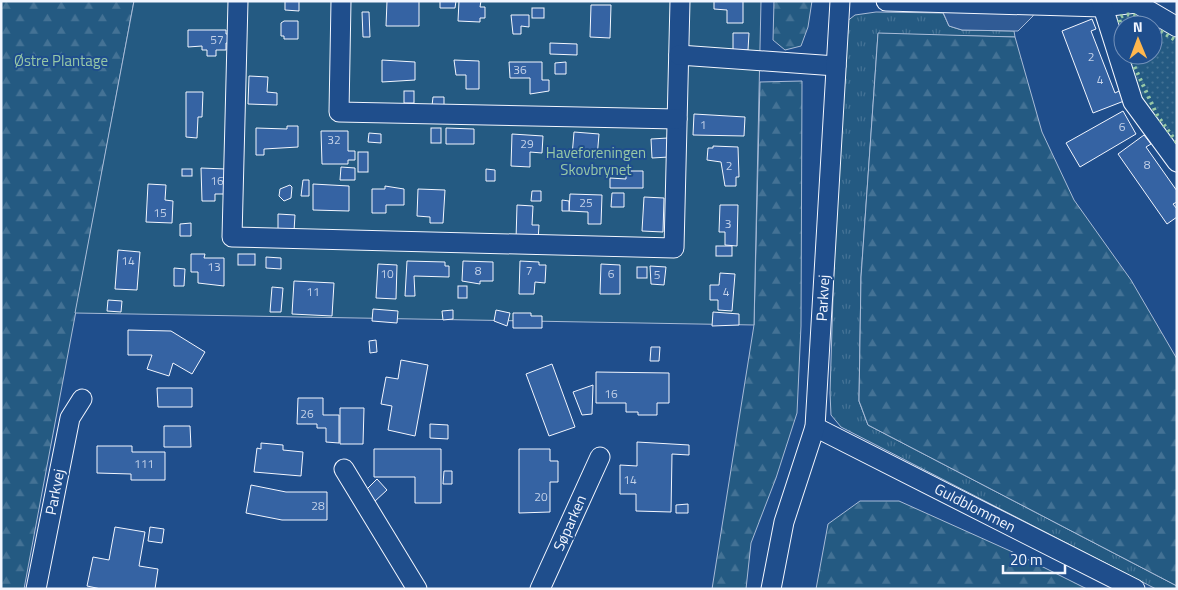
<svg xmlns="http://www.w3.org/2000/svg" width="1178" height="590" viewBox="0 0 1178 590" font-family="'Titillium Web',sans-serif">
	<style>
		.grass { fill: url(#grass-tufts); stroke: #a8bbd7 }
		.forest { fill: url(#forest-firs); stroke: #a8bbd7 }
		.park { fill: url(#park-dots); stroke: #a8bbd7 }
		.garden { fill: #245a82; stroke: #a8bbd7 }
		.parking { fill: #305b95; stroke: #a8bbd7 }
		.building { fill: #3563a3; stroke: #f2f6ff }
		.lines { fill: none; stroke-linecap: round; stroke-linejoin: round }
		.minor-casing { stroke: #f2f6ff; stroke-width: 21 }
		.minor { stroke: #1f4e8c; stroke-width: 19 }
		.hedge { stroke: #97c8a6; stroke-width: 4; stroke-dasharray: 2.5 4; stroke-linecap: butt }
		.labels { text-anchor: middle; stroke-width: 4; stroke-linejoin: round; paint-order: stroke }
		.number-label { font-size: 12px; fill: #c3d1e8 }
		.park-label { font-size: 15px; fill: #97c8a6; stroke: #1f4e8c }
		.street-label { font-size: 15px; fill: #f2f6ff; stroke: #1f4e8c }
	</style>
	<defs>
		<pattern id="grass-tufts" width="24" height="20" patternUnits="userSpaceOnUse" patternTransform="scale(1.25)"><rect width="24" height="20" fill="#245a82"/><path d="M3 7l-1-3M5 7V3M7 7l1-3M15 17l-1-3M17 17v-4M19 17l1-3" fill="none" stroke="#447295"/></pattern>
		<pattern id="forest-firs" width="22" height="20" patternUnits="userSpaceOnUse" patternTransform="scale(1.25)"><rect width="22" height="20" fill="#245a82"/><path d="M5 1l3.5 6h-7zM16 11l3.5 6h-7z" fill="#447295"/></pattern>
		<pattern id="park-dots" width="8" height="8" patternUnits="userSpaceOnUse" patternTransform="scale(1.25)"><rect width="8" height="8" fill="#245a82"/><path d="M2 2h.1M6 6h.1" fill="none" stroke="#447295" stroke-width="1.8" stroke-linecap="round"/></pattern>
	</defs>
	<rect width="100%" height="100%" fill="#1f4e8c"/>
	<!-- grass -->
	<polygon class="grass" points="876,12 943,13 949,26 962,30 1014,31 1015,37 878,34 861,277 859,401 868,425 1177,586 1177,589 1156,589 841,427 831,415 830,393 839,104 846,22 855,15"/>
	<!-- forest -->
	<g class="forest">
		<polygon points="1,1 134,1 24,589 1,589"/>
		<polygon points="774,1 812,1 808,27 801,46 785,50 773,40"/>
		<polygon points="878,33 1015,37 1042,132 1074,200 1131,280 1177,359 1177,586 868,425 859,401 861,277"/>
		<polygon points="802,81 801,326 797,413 776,478 751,543 746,589 712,589 754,325 760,82"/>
		<polygon points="860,501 899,501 1017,554 1087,589 816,589 828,524"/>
	</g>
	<!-- park -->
	<path class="park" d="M1134 11 1177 36V151C1156 123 1134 90 1125 55H1153V25H1123V47L1115 14Z"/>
	<!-- garden -->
	<polygon class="garden" points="134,1 761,1 754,325 75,313"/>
	<!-- parking -->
	<polygon class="parking" points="939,3 1037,5 1033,16 1018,31 1014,31 962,30 949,26"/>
	<!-- building -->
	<g class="building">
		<polygon points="285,1 299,1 299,11 285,10"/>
		<polygon points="387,1 419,1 419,26 386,26"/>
		<polygon points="440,1 456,1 455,8 440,8"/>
		<polygon points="459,1 481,1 480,7 485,7 485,18 480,18 480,22 458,21"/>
		<polygon points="714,1 743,1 743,23 727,23 727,10 714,9"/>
		<polygon points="591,5 611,5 610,38 590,37"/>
		<rect x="532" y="8" width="12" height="10"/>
		<polygon points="362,12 369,12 370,37 363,37"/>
		<polygon points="511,15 529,15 529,27 521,26 521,34 513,34"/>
		<polygon points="1092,19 1096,29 1091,31 1115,93 1119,91 1124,101 1093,113 1062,31"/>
		<polygon points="284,21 298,21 298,39 284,39 284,36 281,36 281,23"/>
		<polygon points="188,30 226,30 226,34 231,34 231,43 226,43 226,50 216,50 216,56 207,56 207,50 202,50 202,46 188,47"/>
		<polygon points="733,33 749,33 748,50 733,50"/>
		<polygon points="550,43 577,44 577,55 550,54"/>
		<polygon points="382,60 415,62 415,80 382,82"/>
		<polygon points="454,60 479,61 479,89 466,89 466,75 456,75"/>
		<polygon points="509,62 542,62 542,80 549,80 549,91 530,94 530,78 510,78"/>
		<polygon points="566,62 566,74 555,74 555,63"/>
		<polygon points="249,76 268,77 267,92 277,93 277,105 248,104"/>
		<rect x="404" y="91" width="10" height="12"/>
		<polygon points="186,92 203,92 202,117 198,117 197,138 186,137"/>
		<polygon points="433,97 444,97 444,107 432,106"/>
		<polygon points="1123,111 1136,134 1080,167 1066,143"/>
		<polygon points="694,114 745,117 744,136 693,135"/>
		<polygon points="287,126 298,126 298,147 264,149 264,155 256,155 256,128 287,129"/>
		<rect x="431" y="128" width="10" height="15"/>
		<polygon points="446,128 474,129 474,144 446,144"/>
		<polygon points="321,131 348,131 348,151 355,151 355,160 348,160 348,164 322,164"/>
		<polygon points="574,132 599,134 597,158 572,156"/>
		<polygon points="369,133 381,134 381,143 368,142"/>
		<polygon points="512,134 543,136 542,153 530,152 530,167 511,166"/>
		<polygon points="1144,135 1151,144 1146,147 1177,191 1177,202 1173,204 1177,209 1177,217 1167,224 1118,154"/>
		<polygon points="668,138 669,157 652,158 651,139"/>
		<polygon points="713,146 738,147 739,177 736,177 736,186 725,186 721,162 707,160 708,148 713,148"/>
		<rect x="358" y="152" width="10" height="20"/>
		<polygon points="341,167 355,168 355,180 340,180"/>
		<polygon points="201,168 226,169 226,194 215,194 215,201 202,201"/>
		<rect x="182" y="169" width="10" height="7"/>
		<polygon points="486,169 495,170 495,181 486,181"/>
		<polygon points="626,171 643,171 643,188 610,188 610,178 626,179"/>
		<polygon points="303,180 309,180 309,196 301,196"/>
		<polygon points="148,184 166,185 165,200 173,201 172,223 146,222"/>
		<polygon points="313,184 349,186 349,211 313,210"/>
		<polygon points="290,185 292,187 291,198 284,201 279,196 280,189"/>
		<polygon points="385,186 404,189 404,205 386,205 386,213 372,213 372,189 385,189"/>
		<polygon points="418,189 445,190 443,223 430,223 430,217 417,216"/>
		<polygon points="532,191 541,191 541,201 531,201"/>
		<polygon points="612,193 624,193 624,207 611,207"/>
		<polygon points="570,194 602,195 601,224 588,224 588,212 569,211"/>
		<polygon points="644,197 664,198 663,232 642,231"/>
		<polygon points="562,200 569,201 569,211 562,211"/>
		<polygon points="517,205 533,206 532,225 539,225 538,241 516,240"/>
		<polygon points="720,205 738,205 737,246 725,245 725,232 719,232"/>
		<polygon points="278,214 295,215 294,231 278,231"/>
		<polygon points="191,223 191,236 180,236 180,224"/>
		<rect x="716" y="246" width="16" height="10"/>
		<polygon points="118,250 140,252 137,290 115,289"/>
		<polygon points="191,254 205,254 204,258 224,258 224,286 198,283 198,272 191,272"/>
		<rect x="238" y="254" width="17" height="11"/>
		<polygon points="266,257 281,258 281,269 266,268"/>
		<polygon points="407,261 445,262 445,266 449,266 449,277 414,276 415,296 405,296"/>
		<polygon points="463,261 493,262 493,281 480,281 480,284 462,281"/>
		<polygon points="520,261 539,262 539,265 546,265 545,283 535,282 534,294 519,294"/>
		<polygon points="378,264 397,265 396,299 376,298"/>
		<polygon points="601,264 620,265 620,294 600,294"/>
		<polygon points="650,266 666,267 664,285 651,284"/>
		<rect x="637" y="267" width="10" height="11"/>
		<polygon points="174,268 185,269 184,286 174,286"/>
		<polygon points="720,273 735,274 732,311 718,310 718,300 710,300 710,285 719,285"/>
		<polygon points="294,281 334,283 332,316 292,314"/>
		<rect x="458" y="286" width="9" height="12"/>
		<polygon points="272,287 283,288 281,312 270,312"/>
		<polygon points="108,300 122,301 121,312 107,311"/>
		<polygon points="373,309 398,311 397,323 372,321"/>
		<polygon points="453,310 453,319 443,320 442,311"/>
		<polygon points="496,310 510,313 507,326 494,321"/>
		<polygon points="713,312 739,314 739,325 712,326"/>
		<polygon points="513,313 531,313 531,316 542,316 542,328 513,328"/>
		<polygon points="128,330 171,331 205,352 192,374 173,363 169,376 147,369 152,355 128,355"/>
		<polygon points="376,340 377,352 370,353 369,341"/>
		<polygon points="651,347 660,347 659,361 650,361"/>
		<polygon points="401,360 428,365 415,436 388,430 392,406 381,404 386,377 398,379"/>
		<polygon points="552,364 575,427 549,436 526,374"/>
		<polygon points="596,372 669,373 669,403 657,403 657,415 638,415 638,412 626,412 626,403 596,403"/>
		<polygon points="593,385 592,414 582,415 573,392"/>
		<polygon points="157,388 192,388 192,407 158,407"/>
		<polygon points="298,398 323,398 323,415 339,415 339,443 326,442 326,428 317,428 317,424 297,424"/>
		<polygon points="340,408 364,408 363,444 340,444"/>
		<polygon points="430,424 448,425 448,439 430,438"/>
		<polygon points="164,426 190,426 191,447 164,447"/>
		<polygon points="637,442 689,445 689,455 672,454 671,512 636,511 636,494 620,494 620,465 637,466"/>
		<polygon points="261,443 283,445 283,450 303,452 301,476 254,472 257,448 261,449"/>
		<polygon points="97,446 132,446 132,452 165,452 165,480 131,480 131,474 97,473"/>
		<polygon points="374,449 441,449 441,503 415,503 415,477 374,477"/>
		<polygon points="519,449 550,449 550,461 558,461 558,482 550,482 550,512 519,513"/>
		<polygon points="444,471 452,471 452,484 443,484"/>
		<polygon points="377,479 387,490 374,502 364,492"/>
		<polygon points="251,485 286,492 327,492 327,520 282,520 246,513"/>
		<polygon points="688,504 688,513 676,513 676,505"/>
		<polygon points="115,527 145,532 139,566 158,569 155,589 101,589 87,586 93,557 109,560"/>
		<polygon points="150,527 164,529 162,543 148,541"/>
	</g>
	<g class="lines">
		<defs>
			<g id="minor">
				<polyline points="238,1 232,237 674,248 680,1"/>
				<polyline points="341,1 339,112 677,119"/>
				<polyline points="886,1 1102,7 1136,3 1177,27"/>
				<polyline points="1101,1 1133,102 1177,162"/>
				<polyline points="679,55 836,66"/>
				<polyline points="815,427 1135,589"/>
				<polyline points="344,469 417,589"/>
				<polyline points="36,589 70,418 82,399"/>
				<polyline points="540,589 600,457"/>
				<polyline points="771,589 784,522 815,427 840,1"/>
			</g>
		</defs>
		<!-- minor casing -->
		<use href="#minor" class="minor-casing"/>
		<!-- minor -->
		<use href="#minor" class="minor"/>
		<!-- hedge -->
		<g class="hedge">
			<polyline points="1155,28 1177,41"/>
			<path d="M1123 35 1119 18C1128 11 1136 16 1146 21"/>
			<polyline points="1129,55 1157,115 1177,143"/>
		</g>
	</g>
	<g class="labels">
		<!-- number labels -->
		<g class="number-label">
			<text x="217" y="44">57</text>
			<text x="1091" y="61">2</text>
			<text x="520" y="74">36</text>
			<text x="1100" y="84">4</text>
			<text x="703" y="129">1</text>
			<text x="1122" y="131">6</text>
			<text x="334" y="144">32</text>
			<text x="527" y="148">29</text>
			<text x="1147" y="169">8</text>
			<text x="729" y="170">2</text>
			<text x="217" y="185">16</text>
			<text x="586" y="207">25</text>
			<text x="160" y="217">15</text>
			<text x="728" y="228">3</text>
			<text x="128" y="265">14</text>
			<text x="214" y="271">13</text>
			<text x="478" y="275">8</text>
			<text x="529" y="275">7</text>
			<text x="387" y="278">10</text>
			<text x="611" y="278">6</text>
			<text x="657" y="279">5</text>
			<text x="313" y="296">11</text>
			<text x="726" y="296">4</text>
			<text x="611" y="398">16</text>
			<text x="307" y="418">26</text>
			<text x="144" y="468">111</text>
			<text x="630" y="484">14</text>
			<text x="541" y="501">20</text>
			<text x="318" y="510">28</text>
		</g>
		<!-- park labels -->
		<g class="park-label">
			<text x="61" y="66">Østre Plantage</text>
			<text x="596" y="158">Haveforeningen<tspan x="596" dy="17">Skovbrynet</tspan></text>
		</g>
		<!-- street labels -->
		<g class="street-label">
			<text transform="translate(823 298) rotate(-87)" y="5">Parkvej</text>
			<text transform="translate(55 492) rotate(-79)" y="5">Parkvej</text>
			<text transform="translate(975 508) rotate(27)" y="5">Guldblommen</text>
			<text transform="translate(570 523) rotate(-66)" y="5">Søparken</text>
		</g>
	</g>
	<!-- border -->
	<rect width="1178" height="590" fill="none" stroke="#f2f6ff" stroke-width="5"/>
	<!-- north arrow -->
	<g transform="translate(1138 40) rotate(359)"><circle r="24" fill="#1f4e8c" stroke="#7391ba"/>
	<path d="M0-4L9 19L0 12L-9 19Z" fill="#ffb74d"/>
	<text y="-8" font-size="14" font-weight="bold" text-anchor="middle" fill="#f2f6ff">N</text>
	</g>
	<!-- scale -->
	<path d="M1003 565v8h62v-8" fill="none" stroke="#f2f6ff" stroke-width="2.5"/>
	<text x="1010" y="565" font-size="15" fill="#f2f6ff" stroke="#1f4e8c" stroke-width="4" paint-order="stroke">20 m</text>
</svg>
